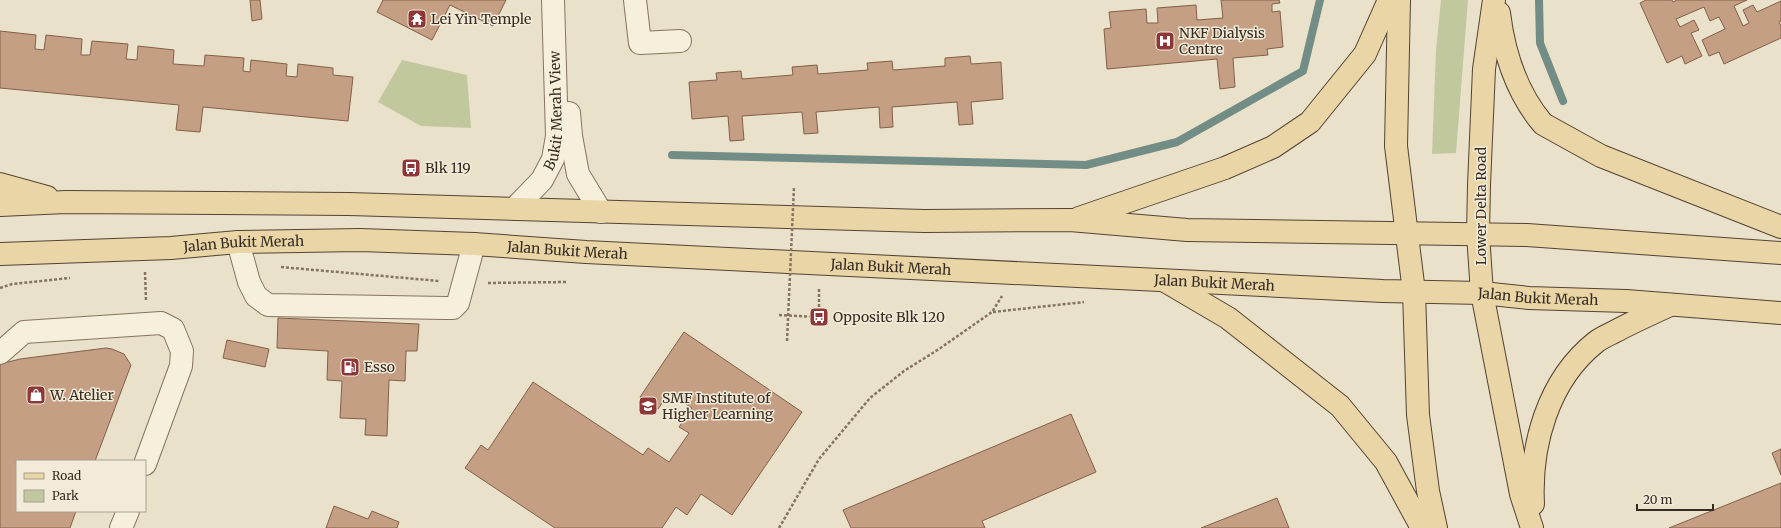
<svg xmlns="http://www.w3.org/2000/svg" width="1781" height="528" viewBox="0 0 1781 528" font-family="Merriweather,serif">
	<style>
		.green { fill: #c2c89e }
		.lines { fill: none; stroke-linecap: round; stroke-linejoin: round }
		.stream { stroke: #718d86; stroke-width: 8 }
		.building { fill: #c49f84; stroke: #826048 }
		.minor-casing { stroke: #857460; stroke-width: 24 }
		.major-casing { stroke: #544333; stroke-width: 24 }
		.path { stroke: #857460; stroke-width: 2.5; stroke-dasharray: 3 2; stroke-linecap: butt }
		.minor { stroke: #f6efdc; stroke-width: 22 }
		.major { stroke: #e9d5a6; stroke-width: 22 }
		.path-bridge { stroke: #857460; stroke-width: 2.5; stroke-dasharray: 3 2; stroke-linecap: butt }
		.labels { text-anchor: middle; stroke-width: 3; stroke-linejoin: round; paint-order: stroke }
		.poi-label { font-size: 14px; fill: #372c22; stroke: #f3ebd9; text-anchor: start }
		.street-label { font-size: 14px; fill: #372c22; stroke: #f3ebd9 }
	</style>
	<rect width="100%" height="100%" fill="#eae1ca"/>
	<!-- green -->
	<g class="green">
		<polygon points="1441,0 1468,0 1456,153 1432,154 1436,50"/>
		<polygon points="402,60 467,75 471,128 421,126 378,102"/>
	</g>
	<g class="lines">
		<!-- stream -->
		<g class="stream">
			<polyline points="1539,0 1540,43 1563,101"/>
			<polyline points="672,155 1086,165 1177,142 1303,71 1320,0"/>
		</g>
	</g>
	<!-- building -->
	<g class="building">
		<polygon points="250,0 260,0 262,19 252,21"/>
		<polygon points="383,0 506,0 493,26 450,5 432,40 377,12"/>
		<polygon points="1221,0 1279,0 1280,3 1272,4 1272,12 1280,11 1283,47 1267,49 1268,55 1233,58 1235,87 1220,89 1217,59 1107,69 1104,29 1111,28 1109,12 1146,9 1147,23 1158,23 1157,8 1196,5 1197,20 1223,18"/>
		<polygon points="1646,0 1672,0 1673,2 1677,0 1747,0 1734,6 1743,26 1749,23 1743,10 1753,5 1757,12 1781,1 1781,21 1779,22 1781,26 1781,38 1724,64 1719,52 1709,56 1702,40 1725,29 1719,17 1710,21 1704,7 1676,19 1680,27 1694,20 1699,30 1691,33 1702,56 1685,64 1682,56 1667,63 1640,3"/>
		<polygon points="0,31 36,35 35,49 44,50 46,35 82,39 81,55 90,55 92,41 128,44 126,59 137,60 138,46 174,50 173,64 204,66 205,55 244,58 243,71 250,72 251,60 287,64 286,76 297,77 298,64 333,68 333,75 353,77 348,121 203,107 200,132 176,130 179,105 0,88"/>
		<polygon points="970,56 971,64 1001,62 1003,99 971,102 973,124 959,125 957,102 892,107 893,127 880,128 879,107 816,112 818,133 804,134 802,112 742,116 744,140 730,141 728,116 692,119 689,82 717,80 716,73 741,71 742,79 793,75 792,67 817,65 818,74 868,70 867,63 892,61 893,70 945,66 945,58"/>
		<polygon points="278,318 419,324 417,351 406,351 405,381 389,380 387,436 365,435 366,419 340,418 342,381 327,380 328,351 277,348"/>
		<polygon points="684,332 802,412 732,515 701,494 687,515 676,507 662,528 555,528 465,468 481,445 488,450 533,382 643,455 648,448 669,462 689,433 679,427 692,408 669,393 658,409 640,397"/>
		<polygon points="227,340 269,349 265,367 223,358"/>
		<polygon points="106,348 112,349 124,354 131,365 95,461 17,461 17,511 76,511 70,528 0,528 0,364 20,359"/>
		<polygon points="1071,414 1096,472 982,521 985,528 851,528 843,510"/>
		<polygon points="1781,449 1781,475 1772,453"/>
		<polygon points="1781,483 1781,528 1669,528"/>
		<polygon points="1277,498 1289,528 1201,528"/>
		<polygon points="334,506 368,519 372,511 399,522 397,528 326,528"/>
	</g>
	<g class="lines">
		<defs>
			<g id="minor">
				<polyline points="635,0 640,43 680,41"/>
				<polyline points="569,113 571,136 578,174 601,212"/>
				<path id="s1" d="M515 208 542 180 553 159 557 136 553 0"/>
				<polyline points="238,242 249,282 256,296 268,305 446,308 453,308 458,303 474,244"/>
				<polyline points="0,353 24,332 161,323 173,329 182,351 181,366 145,464"/>
				<polyline points="121,528 128,511"/>
			</g>
			<g id="major">
				<polyline points="1399,0 1396,146 1414,292 1418,415 1428,491 1436,528"/>
				<polyline points="1494,0 1484,69 1479,185 1478,234 1482,293 1521,494 1532,528"/>
				<path d="M1499 13C1504 54 1516 92 1543 124L1601 156 1781 227"/>
				<polyline points="0,184 47,197"/>
				<polyline points="0,205 66,202 349,204 924,221 1070,220 1187,230 1527,235 1781,253"/>
				<polyline points="1079,218 1225,168 1273,147 1310,122 1365,54 1389,0"/>
				<path id="s2" d="M0 254 171 248 238 242 360 240 474 244 586 252 1383 291 1482 293 1529 298 1626 301 1781 313"/>
				<polyline points="1165,281 1228,318 1340,406 1386,462 1422,528"/>
				<path d="M1533 504C1530 445 1548 380 1596 342 1601 338 1608 335 1614 332 1632 322 1651 314 1670 305"/>
			</g>
		</defs>
		<!-- minor casing -->
		<use href="#minor" class="minor-casing"/>
		<!-- major casing -->
		<use href="#major" class="major-casing"/>
		<!-- path -->
		<g class="path">
			<polyline points="281,267 439,281"/>
			<polyline points="145,272 146,301"/>
			<polyline points="488,283 566,282"/>
			<polyline points="0,288 12,284 70,278"/>
			<polyline points="993,312 1084,302"/>
			<polyline points="779,315 819,317 819,287"/>
			<polyline points="779,528 819,459 870,398 904,371 939,349 992,312 1002,296"/>
		</g>
		<!-- minor -->
		<use href="#minor" class="minor"/>
		<!-- major -->
		<use href="#major" class="major"/>
		<!-- path-bridge -->
		<polyline class="path-bridge" points="787,341 794,187"/>
	</g>
	<!-- icons -->
	<defs>
		<symbol id="temple-square" viewBox="-11 -11 22 22"><rect x="-9" y="-9" width="18" height="18" rx="4" fill="#8e3736" stroke="#f3ebd9"/><path d="M0-6L5-2H3V0L6.5 2.5H4V6H1.5V3h-3V6H-4V2.5H-6.5L-3 0V-2H-5Z" fill="#fff"/></symbol>
		<symbol id="hospital-square" viewBox="-11 -11 22 22"><rect x="-9" y="-9" width="18" height="18" rx="4" fill="#8e3736" stroke="#f3ebd9"/><path d="M-5-5h3v3.5h4V-5h3V5h-3V1.5h-4V5h-3Z" fill="#fff"/></symbol>
		<symbol id="bus-square" viewBox="-11 -11 22 22"><rect x="-9" y="-9" width="18" height="18" rx="4" fill="#8e3736" stroke="#f3ebd9"/><path d="M-5-6H5V4H4V6H2V4H-2V6H-4V4H-5ZM-3.5-4V0h7V-4ZM-3.5 1.2v1.5H-2V1.2ZM2 1.2v1.5H3.5V1.2Z" fill="#fff"/></symbol>
		<symbol id="fuel-square" viewBox="-11 -11 22 22"><rect x="-9" y="-9" width="18" height="18" rx="4" fill="#8e3736" stroke="#f3ebd9"/><path d="M-5.5-6h7V0h2V4h1.3V-2.5L3-4.5l.8-.8L6-3V5H2.5V1h-1V6h-7ZM-4.2-4.7v3.2H.2V-4.7Z" fill="#fff"/></symbol>
		<symbol id="shop-square" viewBox="-11 -11 22 22"><rect x="-9" y="-9" width="18" height="18" rx="4" fill="#8e3736" stroke="#f3ebd9"/><path d="M-5-2.5h2.3a2.7 3.5 0 0 1 5.4 0H5L5.5 6h-11ZM-1.5-2.5h3a1.5 2.3 0 0 0-3 0Z" fill="#fff"/></symbol>
		<symbol id="university-square" viewBox="-11 -11 22 22"><rect x="-9" y="-9" width="18" height="18" rx="4" fill="#8e3736" stroke="#f3ebd9"/><path d="M0-5L7-2L0 1L-7-2ZM-4 1L0 2.5L4 1V4Q0 6-4 4Z" fill="#fff"/></symbol>
	</defs>
	<g fill-rule="evenodd">
		<use href="#temple-square" x="406" y="8" width="22" height="22"/>
		<use href="#hospital-square" x="1154" y="30" width="22" height="22"/>
		<use href="#bus-square" x="400" y="157" width="22" height="22"/>
		<use href="#bus-square" x="808" y="306" width="22" height="22"/>
		<use href="#fuel-square" x="339" y="356" width="22" height="22"/>
		<use href="#shop-square" x="25" y="384" width="22" height="22"/>
		<use href="#university-square" x="637" y="395" width="22" height="22"/>
	</g>
	<g class="labels">
		<!-- poi labels -->
		<g class="poi-label">
			<text x="431" y="24">Lei Yin Temple</text>
			<text x="1179" y="38">NKF Dialysis<tspan x="1179" dy="16">Centre</tspan></text>
			<text x="425" y="173">Blk 119</text>
			<text x="833" y="322">Opposite Blk 120</text>
			<text x="364" y="372">Esso</text>
			<text x="50" y="400">W. Atelier</text>
			<text x="662" y="403">SMF Institute of<tspan x="662" dy="16">Higher Learning</tspan></text>
		</g>
		<!-- street labels -->
		<g class="street-label">
			<text dy="5" stroke="none"><textPath href="#s1" startOffset="111">Bukit Merah View</textPath></text>
			<text transform="translate(1481 206) rotate(-90)" y="5">Lower Delta Road</text>
			<text dy="5" stroke="none"><textPath href="#s2" startOffset="244">Jalan Bukit Merah</textPath></text>
			<text dy="5" stroke="none"><textPath href="#s2" startOffset="568">Jalan Bukit Merah</textPath></text>
			<text dy="5" stroke="none"><textPath href="#s2" startOffset="892">Jalan Bukit Merah</textPath></text>
			<text dy="5" stroke="none"><textPath href="#s2" startOffset="1216">Jalan Bukit Merah</textPath></text>
			<text dy="5" stroke="none"><textPath href="#s2" startOffset="1540">Jalan Bukit Merah</textPath></text>
		</g>
	</g>
	<!-- legend -->
	<rect x="16" y="460" width="130" height="52" fill="#f3ebd9" stroke="#a89f90"/>
	<rect x="24" y="473" width="20" height="6" fill="#e9d5a6" stroke="#a89f90"/>
	<text x="52" y="480" font-size="12" fill="#372c22">Road</text>
	<rect x="24" y="490" width="20" height="12" fill="#c2c89e" stroke="#a89f90"/>
	<text x="52" y="500" font-size="12" fill="#372c22">Park</text>
	<!-- scale -->
	<path d="M1637 504v6h76v-6" fill="none" stroke="#372c22" stroke-width="2"/>
	<text x="1643" y="504" font-size="12" fill="#372c22" stroke="#f3ebd9" stroke-width="3" paint-order="stroke">20 m</text>
</svg>
